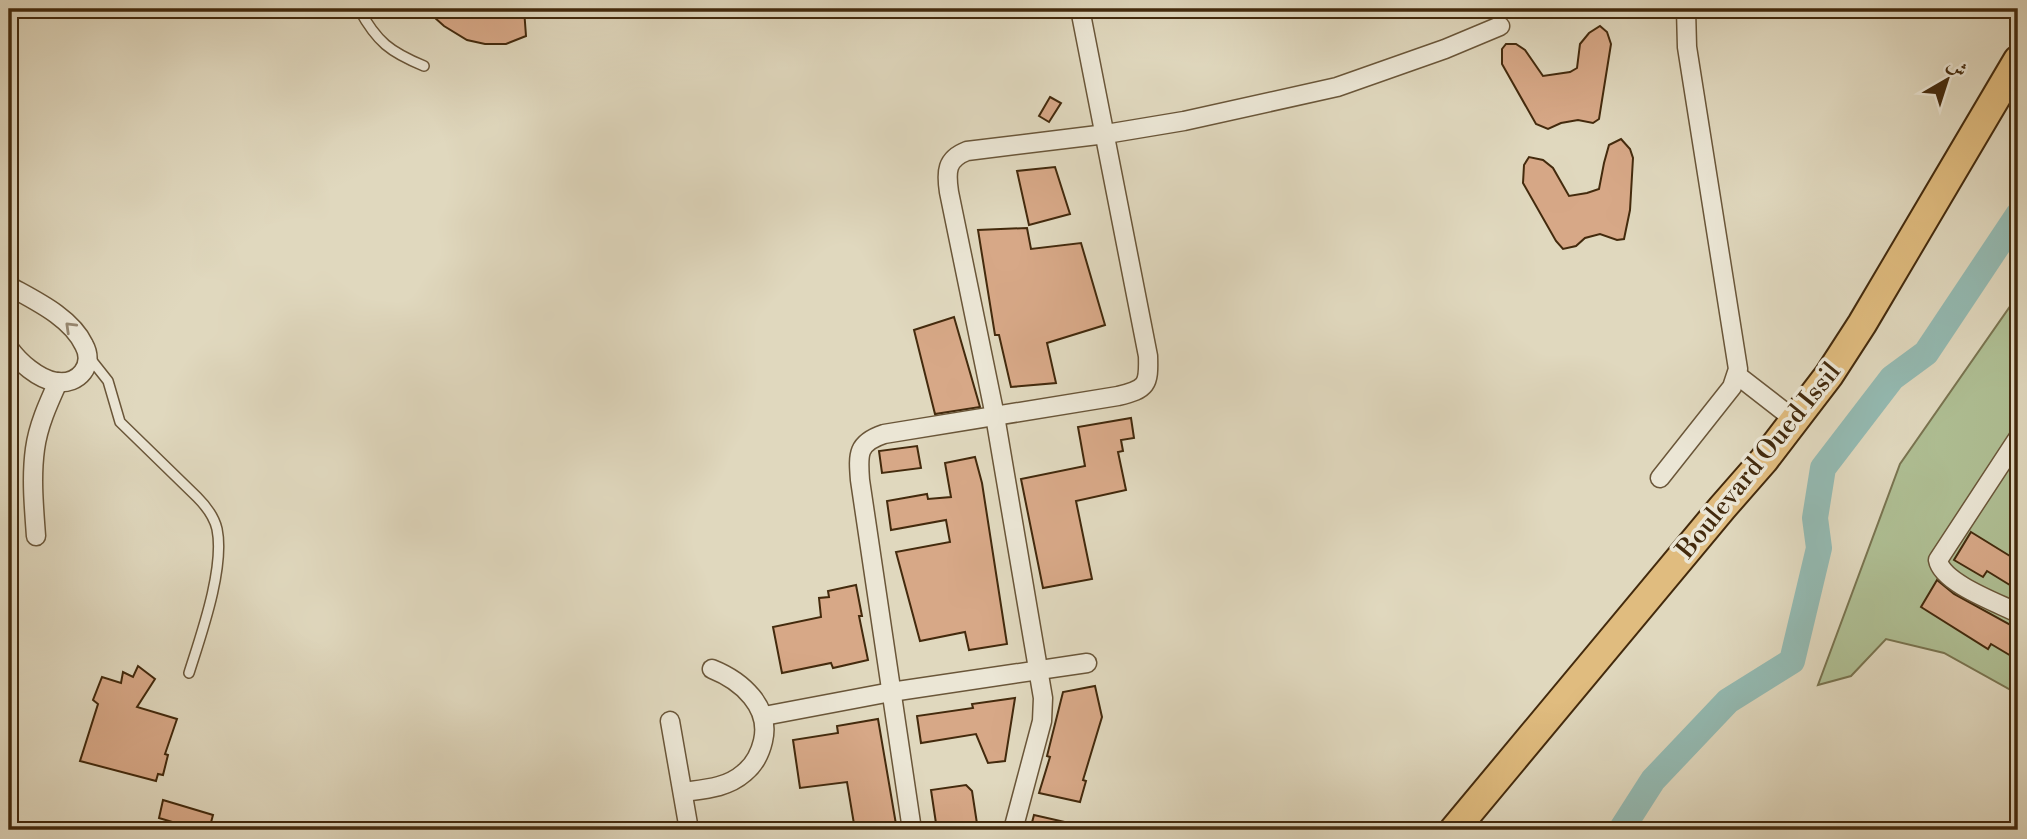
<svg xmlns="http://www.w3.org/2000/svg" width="2027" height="839" viewBox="0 0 2027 839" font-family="'Libre Bodoni',Amiri,serif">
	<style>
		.green { fill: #afbf94; stroke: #797450; stroke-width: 2 }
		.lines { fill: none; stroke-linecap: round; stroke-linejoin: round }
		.river { stroke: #94bab2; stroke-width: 26 }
		.building { fill: #d7a887; stroke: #432a0d; stroke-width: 2 }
		.lane-casing { stroke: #6a5639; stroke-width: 12 }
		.street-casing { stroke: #6a5639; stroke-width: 21 }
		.primary-casing { stroke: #432a0d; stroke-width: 32 }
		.lane { stroke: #ebe6d5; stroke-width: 9 }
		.street { stroke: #ebe6d5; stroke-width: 18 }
		.primary { stroke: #e0bc7f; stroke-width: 28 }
		.oneway { stroke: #978871 }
		.labels { text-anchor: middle; stroke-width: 7; stroke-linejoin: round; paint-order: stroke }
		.street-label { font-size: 26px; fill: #432a0d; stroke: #ebe6d5 }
	</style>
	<rect width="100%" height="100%" fill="#e0d8be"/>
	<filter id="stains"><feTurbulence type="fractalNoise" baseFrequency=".00286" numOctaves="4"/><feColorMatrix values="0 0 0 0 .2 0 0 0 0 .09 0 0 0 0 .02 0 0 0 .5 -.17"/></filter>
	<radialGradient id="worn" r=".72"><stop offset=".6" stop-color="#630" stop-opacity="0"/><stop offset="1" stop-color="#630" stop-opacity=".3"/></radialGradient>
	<!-- green -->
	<polygon class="green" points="2018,295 2018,694 1944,653 1886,639 1851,676 1818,685 1900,464"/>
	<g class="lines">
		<!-- river -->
		<polyline class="river" points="1621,830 1653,780 1728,701 1792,661 1819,548 1815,518 1823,468 1892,378 1926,353 2018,215"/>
	</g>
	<!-- building -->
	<g class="building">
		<polygon points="425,9 493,9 502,11 524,9 526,36 506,44 485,44 467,40 444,26"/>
		<polygon points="1600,26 1607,32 1611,44 1599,119 1593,123 1578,120 1561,123 1548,129 1536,124 1502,64 1502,49 1506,44 1516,44 1525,50 1543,76 1570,72 1577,68 1580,44 1589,33"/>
		<polygon points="1050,97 1061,103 1049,122 1039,116"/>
		<polygon points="1621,139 1630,149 1633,158 1630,210 1624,239 1617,240 1600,234 1585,238 1576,246 1563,249 1556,241 1523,183 1524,165 1529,157 1543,160 1553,168 1569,196 1587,193 1599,189 1604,163 1609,145"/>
		<polygon points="1055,167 1070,214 1029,225 1017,171"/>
		<polygon points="1027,228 1031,249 1081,243 1105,325 1047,343 1056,383 1011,387 999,335 995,335 978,230"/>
		<polygon points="954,317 980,407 935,414 914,330"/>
		<polygon points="1131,418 1134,438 1121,440 1123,451 1118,452 1126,490 1076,501 1092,579 1043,588 1021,479 1085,466 1078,427"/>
		<polygon points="917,446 921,468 882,473 879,451"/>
		<polygon points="975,457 982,483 1007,644 969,650 965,632 920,641 896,552 950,542 946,520 891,530 887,501 927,494 928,499 951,497 945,463"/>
		<polygon points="1971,532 2018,561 2018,590 1987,571 1983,577 1954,560"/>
		<polygon points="1937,580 1954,594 2018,629 2018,660 1991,644 1988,649 1921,607"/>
		<polygon points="856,585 862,616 859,616 868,660 833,668 831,663 782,673 773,627 821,617 819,598 829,597 828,591"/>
		<polygon points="138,666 155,679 137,707 177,719 165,754 168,755 163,775 158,774 156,781 80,761 98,704 93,700 102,677 121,683 123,672 133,677"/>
		<polygon points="1095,686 1102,717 1083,780 1086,781 1080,802 1039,793 1050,757 1047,756 1063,692"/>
		<polygon points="1015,698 1005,761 988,763 976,734 921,743 917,716 973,708 972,704"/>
		<polygon points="878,719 897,830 855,830 847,782 800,788 793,740 838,733 837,726"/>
		<polygon points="966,785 972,791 978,830 937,830 931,790"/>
		<polygon points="163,800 213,815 209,830 199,830 159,818"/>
		<polygon points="1034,815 1078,825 1077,830 1030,830"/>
	</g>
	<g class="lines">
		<defs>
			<g id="lane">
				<path d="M359 9C377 42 390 52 424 66"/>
				<path d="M89 357 108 381 120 422 197 497C206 506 214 516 217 529 225 568 201 635 189 673"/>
			</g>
			<g id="street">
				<path d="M9 286C34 300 71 317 84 345 95 365 79 385 56 382 38 379 19 362 9 348"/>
				<polyline points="1737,375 1795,420"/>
				<path d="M2018 438 1938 560C1942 583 1998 603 2018 613"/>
				<polyline points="1660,478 1732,387 1738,369 1687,47 1686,9"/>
				<path d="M36 536C34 508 31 478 35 449 38 426 48 404 58 382"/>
				<polyline points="764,716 891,692 1087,663"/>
				<polyline points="670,721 689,830"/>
				<path d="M683 792C705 789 727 788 744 773 754 765 760 754 763 741 771 707 742 681 712 669"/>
				<path d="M912 830 860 480C858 454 857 443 884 434L1118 396C1147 389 1149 385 1148 356L1080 9"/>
				<path d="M1013 830 1042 721 1043 698 995 416 949 192C946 172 946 159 967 151L1106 134 1184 121 1337 87 1445 49 1500 26"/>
			</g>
			<polyline id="primary" points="1454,830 1722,508 1764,460 1829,375 1862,324 2018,60"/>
		</defs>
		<!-- lane casing -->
		<use href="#lane" class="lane-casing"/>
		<!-- street casing -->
		<use href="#street" class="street-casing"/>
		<!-- primary casing -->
		<use href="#primary" class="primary-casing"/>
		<!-- lane -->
		<use href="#lane" class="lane"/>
		<!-- street -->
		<use href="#street" class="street"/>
		<!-- primary -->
		<use href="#primary" class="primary"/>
	</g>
	<!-- one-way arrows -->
	<defs><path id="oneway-chevron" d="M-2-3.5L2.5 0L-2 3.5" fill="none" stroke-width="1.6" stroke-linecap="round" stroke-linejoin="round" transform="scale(1.75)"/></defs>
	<use class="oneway" href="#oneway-chevron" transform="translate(70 327) rotate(-136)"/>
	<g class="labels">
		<!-- street labels -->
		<g class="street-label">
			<text transform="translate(1758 460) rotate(-51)" y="9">Boulevard Oued Issil</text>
		</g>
	</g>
	<!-- margin -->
	<rect width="2027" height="839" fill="none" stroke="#e0d8be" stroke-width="35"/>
	<rect x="10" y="10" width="2006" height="818" fill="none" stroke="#432a0d" stroke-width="3.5"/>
	<rect x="18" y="18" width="1992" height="804" fill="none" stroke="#432a0d" stroke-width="2"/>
	<!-- north arrow -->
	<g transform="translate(1947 80) rotate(39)" stroke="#ebe6d5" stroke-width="5" paint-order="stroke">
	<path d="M0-5L12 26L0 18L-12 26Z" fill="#432a0d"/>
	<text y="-10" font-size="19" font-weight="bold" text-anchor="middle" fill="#432a0d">ش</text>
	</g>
	<rect width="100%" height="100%" filter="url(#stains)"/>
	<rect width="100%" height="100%" fill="url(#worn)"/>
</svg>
